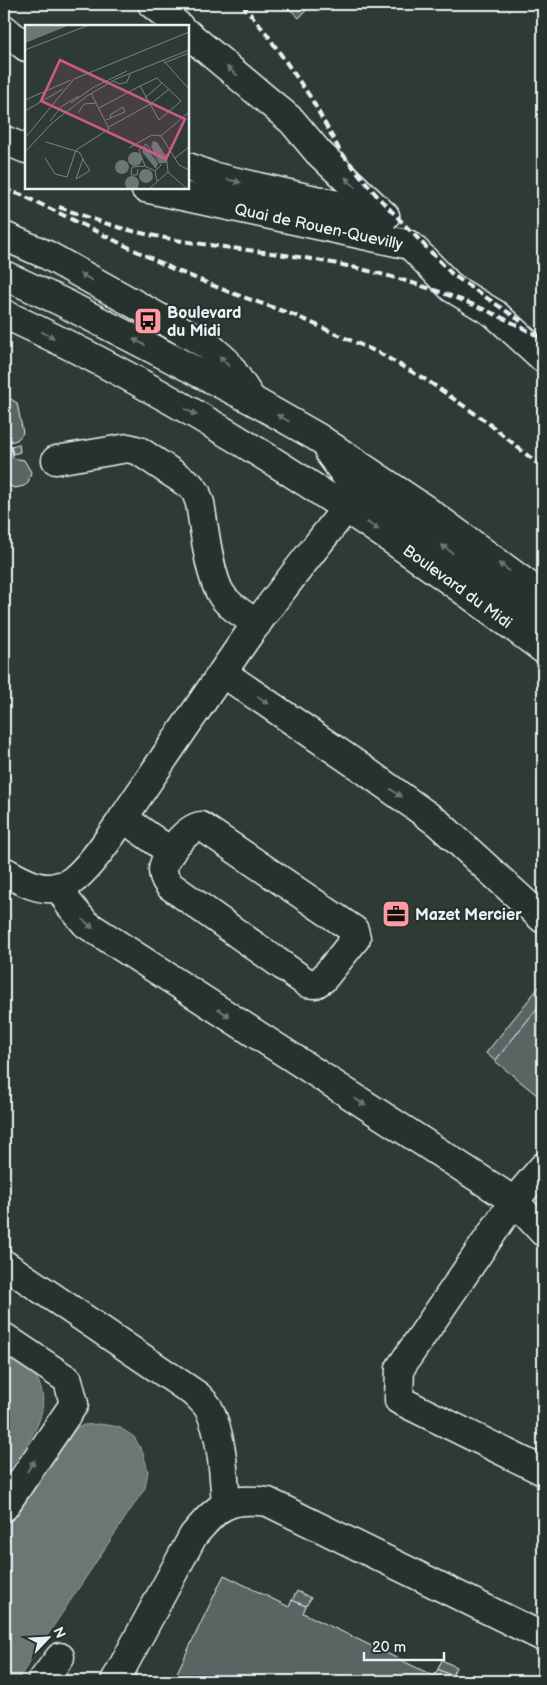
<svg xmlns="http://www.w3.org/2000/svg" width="547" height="1685" viewBox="0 0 547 1685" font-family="'Balsamiq Sans',sans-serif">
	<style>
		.water { fill: #6b7775; stroke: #9da8a9 }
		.building { fill: #596563; stroke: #e8f1f8 }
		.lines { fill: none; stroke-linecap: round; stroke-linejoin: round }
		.minor-casing { stroke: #e8f1f8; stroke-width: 31 }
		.major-casing { stroke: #e8f1f8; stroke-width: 31 }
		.minor { stroke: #26332d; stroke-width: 28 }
		.major { stroke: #26332d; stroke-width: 28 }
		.rail { stroke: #e8f1f8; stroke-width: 4; stroke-dasharray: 8 4; stroke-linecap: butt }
		.oneway { fill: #6a7674 }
		.labels { text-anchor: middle; stroke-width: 4.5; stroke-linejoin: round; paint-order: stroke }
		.street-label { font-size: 16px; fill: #e8f1f8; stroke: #26332d }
		.poi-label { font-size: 16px; font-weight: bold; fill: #e8f1f8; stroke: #26332d; text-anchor: start }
		.inset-road { fill: none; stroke: #788483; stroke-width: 1 }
		.view { fill: #cd598a; fill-opacity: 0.15; stroke: #cd598a; stroke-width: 2.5 }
		.inset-edge { fill: none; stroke: #e8f1f8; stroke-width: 2.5 }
	</style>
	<rect width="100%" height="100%" fill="#2e3b35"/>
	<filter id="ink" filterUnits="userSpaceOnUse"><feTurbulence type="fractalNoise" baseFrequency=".02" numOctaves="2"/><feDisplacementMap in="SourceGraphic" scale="10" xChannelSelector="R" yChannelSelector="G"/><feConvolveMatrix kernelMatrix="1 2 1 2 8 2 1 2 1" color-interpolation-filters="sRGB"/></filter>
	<g filter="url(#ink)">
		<!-- water -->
		<g class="water">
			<path d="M4 1355C18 1357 27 1363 35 1375 58 1413 24 1446 4 1476Z"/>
			<polygon points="100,1424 119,1427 134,1437 143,1453 148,1471 145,1488 17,1681 4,1681 4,1522 56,1445 70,1431 84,1425"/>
		</g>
		<!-- building -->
		<g class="building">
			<polygon points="284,4 312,4 299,18"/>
			<polygon points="9,398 17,403 23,433 17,440 10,442 13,458 24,460 31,472 28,483 24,486 15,488 7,485 4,482 4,400"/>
			<polygon points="19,444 20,452 13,454 11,446"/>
			<polygon points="543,982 543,1001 495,1061 486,1053"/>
			<polygon points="543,1001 543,1100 495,1061"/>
			<polygon points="224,1575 289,1607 292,1600 306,1606 303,1613 434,1676 438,1669 452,1676 449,1681 173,1681"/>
			<polygon points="297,1591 311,1598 306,1606 292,1600"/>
			<polygon points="442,1660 456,1667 452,1676 438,1669"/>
		</g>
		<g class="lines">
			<defs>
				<g id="minor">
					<polyline points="152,4 179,26"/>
					<polyline points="4,29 26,47"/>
					<polyline points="188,34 292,121 318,152 385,216"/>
					<polyline points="4,140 26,149"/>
					<polyline points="188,167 211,176 385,216"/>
					<polyline points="145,188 410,245 452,288 495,314 543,358"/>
					<polyline points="4,236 47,255 167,322 209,346 226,361 252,400"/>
					<path d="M56 460 128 448 139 451 190 485 196 492 200 503C204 526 209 575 221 594 229 607 245 615 257 624"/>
					<polyline points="223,673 363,769 438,823 543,919"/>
					<polyline points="123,818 171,852"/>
					<path d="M201 826 354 930 356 938 323 979 315 984 307 983 169 885C165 880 163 876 163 870 164 856 186 828 201 826Z"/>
					<path d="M4 871C24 882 44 895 67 884 89 872 121 821 136 799 173 745 209 691 247 637 278 593 313 551 346 508"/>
					<polyline points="59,886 69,904 86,924 514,1201 543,1232"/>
					<polyline points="543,1167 514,1201 400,1368 399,1400 543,1471"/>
					<path d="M4 1264 197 1395C201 1399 205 1403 208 1407 222 1433 224 1476 226 1505"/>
					<polyline points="4,1337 68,1380 74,1404 4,1507"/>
					<polyline points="42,1681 60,1657"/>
					<path d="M115 1681 193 1536C218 1506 227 1497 268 1502L543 1637"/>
				</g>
				<g id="major">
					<polyline points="4,275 62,302 252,400 317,437 426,510 543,596"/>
					<path d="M4 314C197 403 374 522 543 649"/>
					<polyline points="330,454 357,491 412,524 543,618"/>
				</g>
			</defs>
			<!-- minor casing -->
			<use href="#minor" class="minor-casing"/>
			<!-- major casing -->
			<use href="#major" class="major-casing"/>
			<!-- minor -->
			<use href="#minor" class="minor"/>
			<!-- major -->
			<use href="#major" class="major"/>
			<!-- rail -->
			<g class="rail">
				<polyline points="242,4 266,33 311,98 340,151 378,197 453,275 521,321"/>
				<polyline points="4,189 22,195 173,269 229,292 294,315 379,353 428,381 487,422 543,468"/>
				<path d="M59 207C87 217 116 228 146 234 204 247 264 250 322 261 399 275 475 300 543 339"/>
			</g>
		</g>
		<!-- one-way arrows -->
		<defs><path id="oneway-solid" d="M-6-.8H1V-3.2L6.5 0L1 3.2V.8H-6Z" transform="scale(1.25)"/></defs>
		<g class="oneway">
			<use href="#oneway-solid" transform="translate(232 71) rotate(-140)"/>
			<use href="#oneway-solid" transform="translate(234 181) rotate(13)"/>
			<use href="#oneway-solid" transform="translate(350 182) rotate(-136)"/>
			<use href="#oneway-solid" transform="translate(86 277) rotate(-151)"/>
			<use href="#oneway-solid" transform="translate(48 335) rotate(26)"/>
			<use href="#oneway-solid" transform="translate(139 342) rotate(-152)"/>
			<use href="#oneway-solid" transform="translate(224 361) rotate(-133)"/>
			<use href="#oneway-solid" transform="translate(191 412) rotate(29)"/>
			<use href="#oneway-solid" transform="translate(283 418) rotate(-150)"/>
			<use href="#oneway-solid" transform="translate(373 526) rotate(33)"/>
			<use href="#oneway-solid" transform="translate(447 549) rotate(-144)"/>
			<use href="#oneway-solid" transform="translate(504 567) rotate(-144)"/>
			<use href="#oneway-solid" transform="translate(263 700) rotate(34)"/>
			<use href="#oneway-solid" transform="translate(396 793) rotate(36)"/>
			<use href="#oneway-solid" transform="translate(88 924) rotate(39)"/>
			<use href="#oneway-solid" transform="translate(224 1013) rotate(33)"/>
			<use href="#oneway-solid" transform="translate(360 1102) rotate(33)"/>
			<use href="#oneway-solid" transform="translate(31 1466) rotate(-56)"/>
		</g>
	</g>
	<!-- icons -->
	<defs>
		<symbol id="bus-square" viewBox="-11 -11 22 22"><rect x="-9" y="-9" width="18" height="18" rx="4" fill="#ff9aa2" stroke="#26332d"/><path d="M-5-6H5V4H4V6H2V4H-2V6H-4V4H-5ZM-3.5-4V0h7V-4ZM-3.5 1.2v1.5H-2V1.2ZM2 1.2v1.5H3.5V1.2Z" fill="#111"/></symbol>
		<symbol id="office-square" viewBox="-11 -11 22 22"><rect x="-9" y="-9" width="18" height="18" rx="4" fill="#ff9aa2" stroke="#26332d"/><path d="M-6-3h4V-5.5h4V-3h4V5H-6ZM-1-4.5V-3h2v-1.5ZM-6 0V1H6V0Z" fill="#111"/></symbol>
	</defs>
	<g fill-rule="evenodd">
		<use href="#bus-square" x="132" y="305" width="32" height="32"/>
		<use href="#office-square" x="380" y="898" width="32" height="32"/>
	</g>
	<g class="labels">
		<!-- street labels -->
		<g class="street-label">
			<text transform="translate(319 226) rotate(12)" y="6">Quai de Rouen-Quevilly</text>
			<text transform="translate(458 586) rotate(36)" y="6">Boulevard du Midi</text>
		</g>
		<!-- poi labels -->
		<g class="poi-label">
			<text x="167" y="318">Boulevard<tspan x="167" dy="18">du Midi</tspan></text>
			<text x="415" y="920">Mazet Mercier</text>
		</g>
	</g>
	<!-- overview -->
	<g transform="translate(25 25)">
		<rect width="164" height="164" fill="#2e3b35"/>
		<path d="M0 0H45L0 18ZM128 116 132 117 142 133 141 138H135L126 122ZM120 121 133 138 131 144 117 127ZM103 134a7 7 0 1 1 14 0a7 7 0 1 1-14 0ZM90 142a7 7 0 1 1 14 0a7 7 0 1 1-14 0ZM114 151a7 7 0 1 1 14 0a7 7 0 1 1-14 0ZM100 158a7 7 0 1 1 14 0a7 7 0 1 1-14 0Z" fill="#6b7775"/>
		<path class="inset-road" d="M0 25 64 0M138 35 164 64M139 38 164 28M88 56 95 59 102 57 105 49M120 73 137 58M0 75 46 55M46 78 69 62 102 46M74 83 115 61 134 95 156 76 132 53 115 61M0 86 38 64M164 87 136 111 154 140 164 145M53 88 59 79 72 78M81 95 100 87 98 82 85 90 86 93M25 96 37 81 54 71M84 102 127 78 144 64M0 113 49 54 164 7M21 117 54 127 56 130 59 136 64 144V146L51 154 58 134M104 123 127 110 136 111M0 127 27 98 62 71 91 54 164 25M141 129 143 147M20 133 30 149 42 152 51 125 84 104 66 68M150 133 164 122M120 141 114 125 121 119 136 140 130 146M113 144 112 150H106L107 142 120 141 130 146 132 156M124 164 143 147 162 164"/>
		<path class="view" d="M35 35 160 94 141 134 16 76Z"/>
		<rect width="164" height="164" class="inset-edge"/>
	</g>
	<!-- margin -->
	<rect width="547" height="1685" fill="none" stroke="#26332d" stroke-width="20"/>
	<rect x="10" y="10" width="527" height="1665" fill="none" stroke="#e8f1f8" stroke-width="2" filter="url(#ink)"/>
	<!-- north arrow -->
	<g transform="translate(48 1638) rotate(65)" stroke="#26332d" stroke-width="4" paint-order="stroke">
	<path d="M0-4L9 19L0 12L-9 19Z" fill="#e8f1f8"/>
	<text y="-8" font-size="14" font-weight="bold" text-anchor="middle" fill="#e8f1f8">N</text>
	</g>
	<!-- scale -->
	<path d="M364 1652v8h80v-8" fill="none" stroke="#e8f1f8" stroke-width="2.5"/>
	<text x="372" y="1652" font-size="15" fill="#e8f1f8" stroke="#26332d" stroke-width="4" paint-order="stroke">20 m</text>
</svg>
